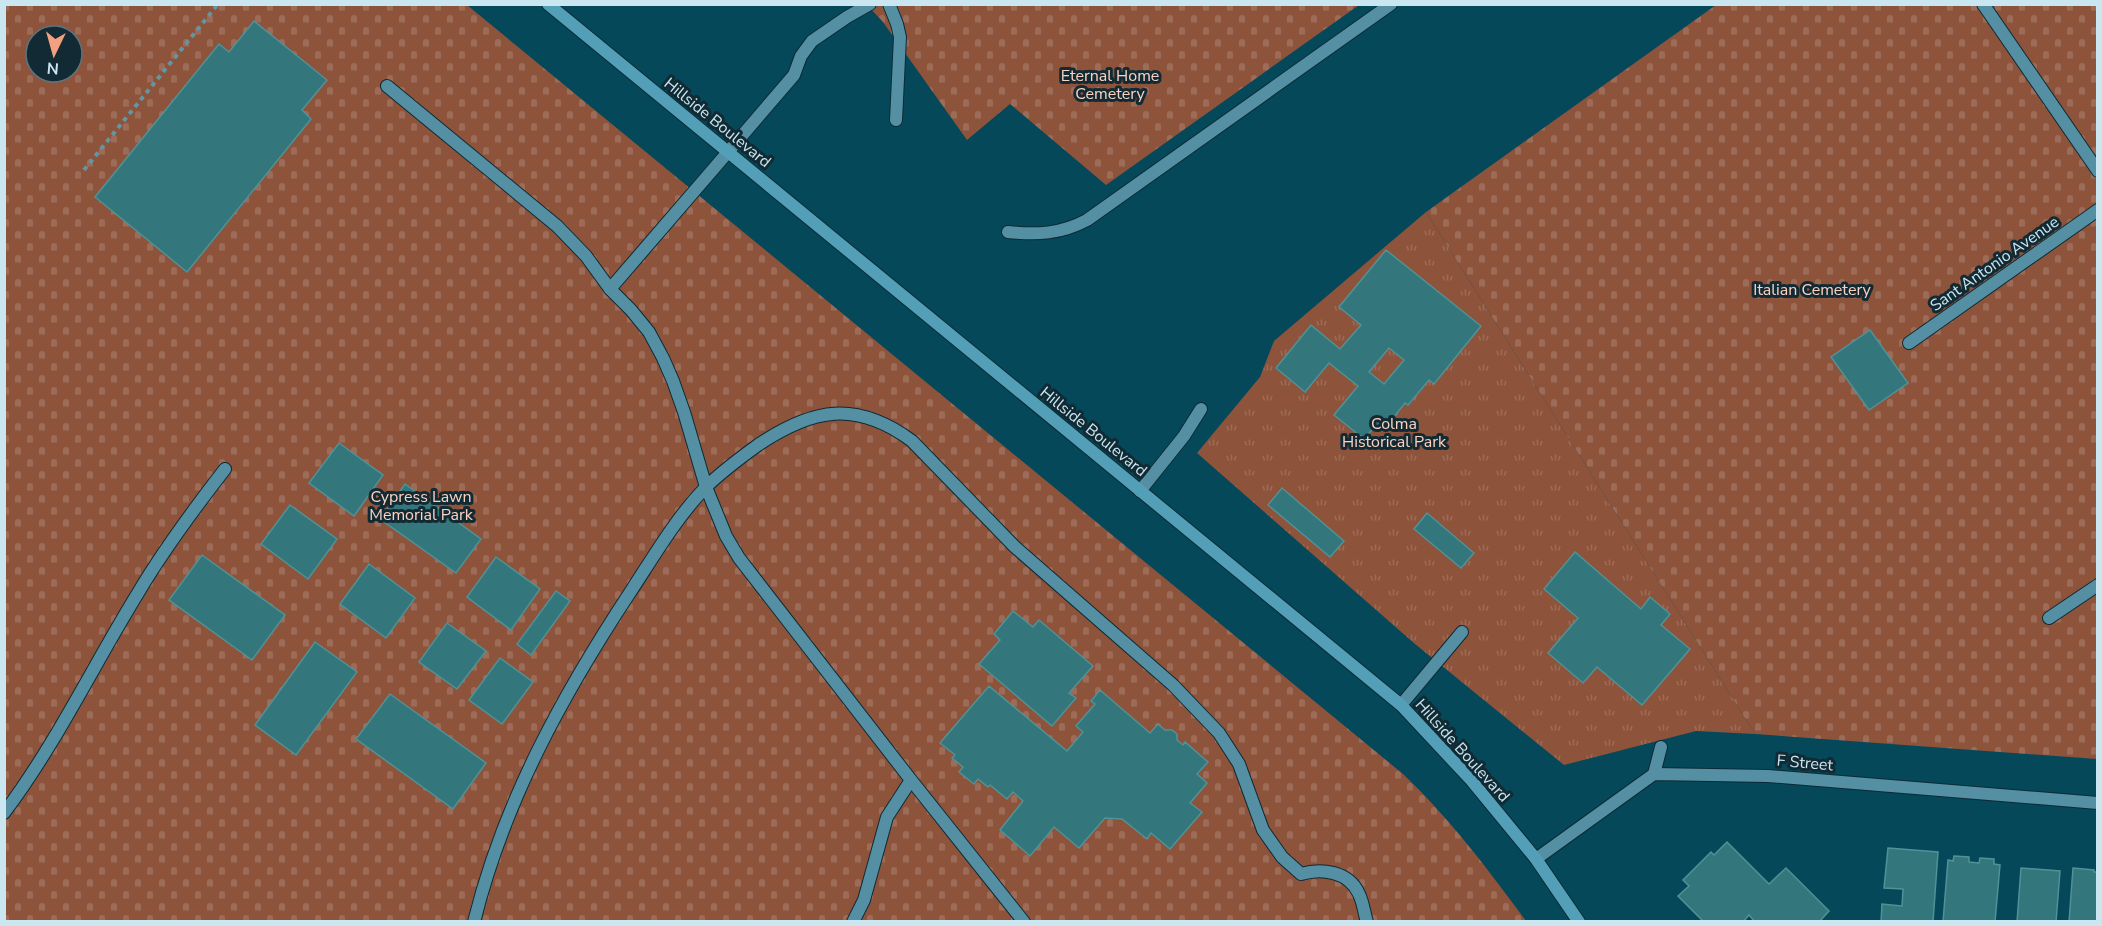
<svg xmlns="http://www.w3.org/2000/svg" width="2102" height="926" viewBox="0 0 2102 926" font-family="'Nunito Sans',sans-serif">
	<style>
		.grass { fill: url(#grass-tufts) }
		.cemetery { fill: url(#cemetery-stones); fill-rule: evenodd }
		.building { fill: #33767b; stroke: #519297; stroke-width: 1.5; fill-rule: evenodd }
		.lines { fill: none; stroke-linecap: round; stroke-linejoin: round }
		.lane-casing { stroke: #0c2b35; stroke-width: 14 }
		.street-casing { stroke: #0c2b35; stroke-width: 14 }
		.secondary-casing { stroke: #0c2b35; stroke-width: 14 }
		.path { stroke: #6495a3; stroke-width: 4; stroke-dasharray: 4.5 4.5; stroke-linecap: butt }
		.lane { stroke: #558fa3; stroke-width: 12 }
		.street { stroke: #558fa3; stroke-width: 12 }
		.secondary { stroke: #539fb8; stroke-width: 12 }
		.labels { text-anchor: middle; stroke-width: 6; stroke-linejoin: round; paint-order: stroke }
		.park-label { font-size: 16px; fill: #fcd2c1; stroke: #122a33 }
		.street-label { font-size: 16px; fill: #c9e6f1; stroke: #122a33 }
	</style>
	<defs>
		<pattern id="grass-tufts" width="24" height="20" patternUnits="userSpaceOnUse" patternTransform="scale(1.5)"><rect width="24" height="20" fill="#8e533b"/><path d="M3 7l-1-3M5 7V3M7 7l1-3M15 17l-1-3M17 17v-4M19 17l1-3" fill="none" stroke="#9d6c58"/></pattern>
		<pattern id="cemetery-stones" width="16" height="16" patternUnits="userSpaceOnUse" patternTransform="scale(1.5)"><rect width="16" height="16" fill="#8e533b"/><path d="M2 7V4a2 2 0 0 1 4 0v3zM10 15v-3a2 2 0 0 1 4 0v3z" fill="#9d6c58"/></pattern>
	</defs>
	<rect width="100%" height="100%" fill="#04485a"/>
	<!-- grass -->
	<polygon class="grass" points="1426,212 1755,734 1696,731 1564,765 1415,644 1197,453 1260,377 1274,341"/>
	<!-- cemetery -->
	<g class="cemetery">
		<path d="M5 4 467 5 1403 774C1451 820 1487 868 1526 921L5 922ZM36 36H72V72H36Z"/>
		<polygon points="867,5 1359,5 1106,185 1010,104 967,140 883,22"/>
		<polygon points="1716,5 2097,5 2097,759 1755,734 1426,212"/>
	</g>
	<!-- building -->
	<g class="building">
		<polygon points="254,21 327,80 302,110 311,119 187,272 95,197 219,44 229,52"/>
		<path d="M1386 250 1481 326 1434 384 1429 380 1408 405 1405 403 1383 431 1376 425 1364 439 1334 415 1358 386 1329 363 1305 392 1276 368 1311 325 1340 349 1361 325 1339 307ZM1389 348 1404 360 1384 384 1369 372Z"/>
		<polygon points="1870,330 1908,383 1869,410 1831,357"/>
		<polygon points="339,443 383,475 354,516 309,483"/>
		<polygon points="405,484 481,539 456,573 380,519"/>
		<polygon points="1282,488 1344,541 1330,557 1268,505"/>
		<polygon points="290,505 337,539 308,579 261,544"/>
		<polygon points="1427,513 1474,553 1461,568 1414,529"/>
		<polygon points="1575,552 1641,609 1650,597 1670,614 1661,625 1690,649 1642,705 1597,667 1583,683 1548,653 1578,618 1544,589"/>
		<polygon points="202,555 285,615 252,660 169,600"/>
		<polygon points="496,557 540,589 511,630 467,597"/>
		<polygon points="369,564 415,598 386,638 340,604"/>
		<polygon points="556,591 570,601 531,655 517,644"/>
		<polygon points="1013,611 1033,627 1039,620 1093,666 1069,693 1076,698 1052,726 979,664 1000,640 994,634"/>
		<polygon points="447,623 486,651 457,689 419,662"/>
		<polygon points="315,642 357,672 296,755 255,725"/>
		<polygon points="500,658 533,682 502,724 469,700"/>
		<polygon points="989,686 1067,751 1083,732 1076,726 1095,704 1091,701 1100,690 1150,733 1158,724 1165,730 1172,730 1177,734 1177,740 1183,745 1185,742 1208,762 1197,774 1207,783 1190,803 1202,812 1170,849 1151,833 1147,839 1122,819 1105,818 1079,848 1054,827 1030,856 1000,830 1023,801 1013,792 1007,799 990,785 988,787 978,779 974,784 959,772 963,767 952,758 955,755 940,743"/>
		<polygon points="390,694 486,763 453,809 356,739"/>
		<polygon points="1727,842 1769,884 1786,868 1829,911 1819,922 1755,922 1749,915 1743,922 1704,922 1678,896 1689,886 1683,880 1711,852 1714,855"/>
		<polygon points="1888,848 1938,852 1933,922 1881,922 1882,904 1902,906 1903,889 1884,888"/>
		<polygon points="1954,856 1969,857 1969,862 1979,863 1980,858 1994,859 1994,864 2000,865 1995,922 1943,922 1948,860 1953,861"/>
		<polygon points="2021,868 2060,871 2056,922 2017,922"/>
		<polygon points="2073,868 2094,870 2094,872 2098,872 2098,922 2069,922"/>
	</g>
	<g class="lines">
		<defs>
			<g id="lane">
				<polyline points="889,4 897,24 900,37 896,120"/>
				<polyline points="1983,4 2098,171"/>
				<polyline points="387,86 557,226 586,256 610,289 631,310 649,332 663,358 673,381 684,412 706,487 726,536 739,558 911,780 1024,922"/>
				<path d="M1008 232C1037 235 1061 234 1087 220L1391 4"/>
				<polyline points="610,289 728,152"/>
				<polyline points="1909,343 2098,210"/>
				<polyline points="1140,491 1184,436 1201,409"/>
				<polyline points="2049,618 2098,585"/>
				<polyline points="1401,705 1462,632"/>
				<polyline points="1654,774 1661,747"/>
				<path d="M4 813C56 744 93 666 138 593 164 549 194 509 225 469"/>
				<path d="M474 922C504 801 563 694 631 591 654 556 676 518 705 488 721 472 740 458 758 445 813 408 856 400 912 441L1015 547 1173 685 1219 733 1239 764 1263 830 1282 857 1301 874C1321 868 1349 871 1359 894 1363 902 1364 912 1367 922"/>
				<polyline points="853,922 864,900 887,817 911,780"/>
			</g>
			<g id="street">
				<polyline points="728,152 794,75 801,56 812,41 847,17 870,4"/>
				<polyline points="1536,859 1654,774 1768,776 2098,803"/>
			</g>
			<polyline id="secondary" points="548,4 1401,705 1471,780 1536,859 1579,922"/>
		</defs>
		<!-- lane casing -->
		<use href="#lane" class="lane-casing"/>
		<!-- street casing -->
		<use href="#street" class="street-casing"/>
		<!-- secondary casing -->
		<use href="#secondary" class="secondary-casing"/>
		<!-- path -->
		<polyline class="path" points="84,170 218,4"/>
		<!-- lane -->
		<use href="#lane" class="lane"/>
		<!-- street -->
		<use href="#street" class="street"/>
		<!-- secondary -->
		<use href="#secondary" class="secondary"/>
	</g>
	<g class="labels">
		<!-- park labels -->
		<g class="park-label">
			<text x="1110" y="81">Eternal Home<tspan x="1110" dy="18">Cemetery</tspan></text>
			<text x="1812" y="295">Italian Cemetery</text>
			<text x="1394" y="429">Colma<tspan x="1394" dy="18">Historical Park</tspan></text>
			<text x="421" y="502">Cypress Lawn<tspan x="421" dy="18">Memorial Park</tspan></text>
		</g>
		<!-- street labels -->
		<g class="street-label">
			<text transform="translate(718 122) rotate(39)" y="6">Hillside Boulevard</text>
			<text transform="translate(1994 263) rotate(-35)" y="6">Sant Antonio Avenue</text>
			<text transform="translate(1094 431) rotate(39)" y="6">Hillside Boulevard</text>
			<text transform="translate(1463 750) rotate(48)" y="6">Hillside Boulevard</text>
			<text transform="translate(1805 762) rotate(5)" y="6">F Street</text>
		</g>
	</g>
	<!-- border -->
	<rect width="2102" height="926" fill="none" stroke="#c9e6f1" stroke-width="12"/>
	<!-- north arrow -->
	<g transform="translate(54 54) rotate(185)"><circle r="28" fill="#122a33" stroke="#5b757f" stroke-width="1.5"/>
	<path d="M0-4.5L10 22L0 15L-10 22Z" fill="#f2a080"/>
	<text y="-9" font-size="16" font-weight="bold" text-anchor="middle" fill="#c9e6f1">N</text>
	</g>
</svg>
